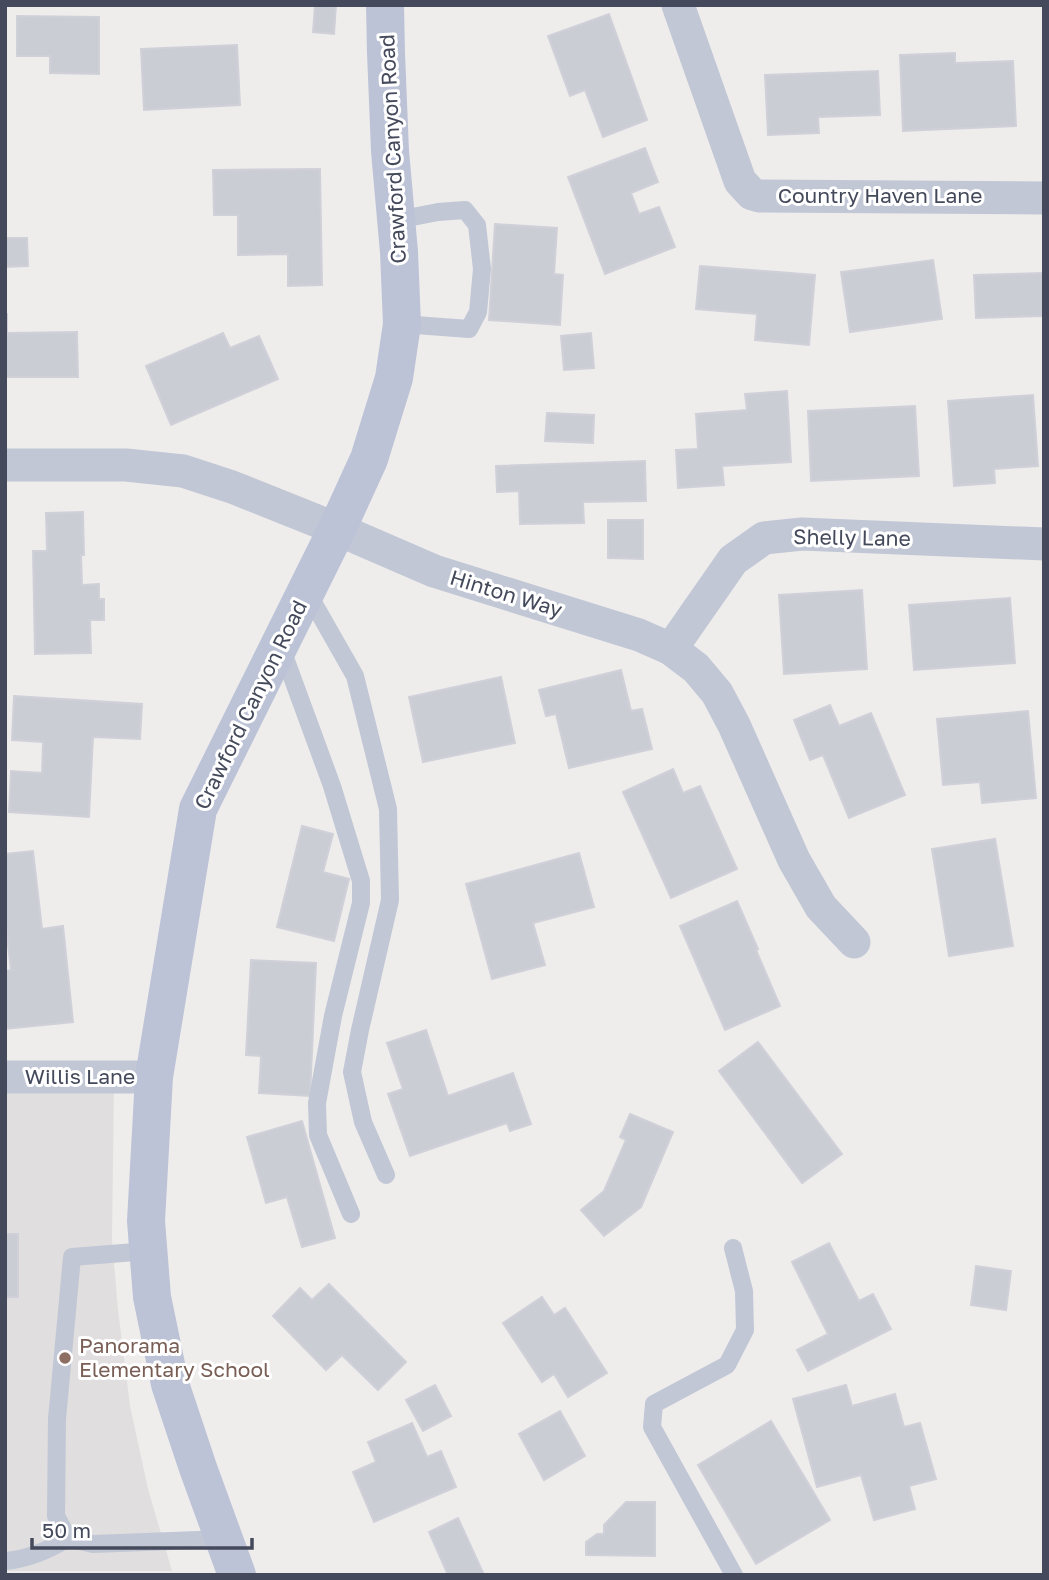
<svg xmlns="http://www.w3.org/2000/svg" width="1049" height="1580" viewBox="0 0 1049 1580" font-family="'Golos Text',sans-serif">
	<style>
		.education { fill: #e0dede }
		.building { fill: #cbcdd5; stroke: #d0d0d9; stroke-width: 2 }
		.lines { fill: none; stroke-linecap: round; stroke-linejoin: round }
		.service { stroke: #c1c7d5; stroke-width: 18 }
		.minor { stroke: #c1c7d5; stroke-width: 33 }
		.secondary { stroke: #bdc3d7; stroke-width: 38 }
		.education-dot { fill: #8d6e63; stroke: #fff; stroke-width: 2.5 }
		.labels { text-anchor: middle; stroke-width: 6; stroke-linejoin: round; paint-order: stroke }
		.street-label { font-size: 21px; fill: #444a5b; stroke: #fff }
		.education-label { font-size: 21px; fill: #785e54; stroke: #fff; text-anchor: start }
	</style>
	<rect width="100%" height="100%" fill="#efedec"/>
	<!-- education -->
	<polygon class="education" points="5,1084 114,1085 112,1239 118,1310 130,1406 148,1489 172,1571 5,1571"/>
	<!-- building -->
	<g class="building">
		<polygon points="315,5 336,5 334,34 313,32"/>
		<polygon points="609,14 647,120 603,137 585,90 570,96 548,36"/>
		<polygon points="17,16 99,17 99,74 50,73 50,56 17,56"/>
		<polygon points="237,45 240,105 144,110 141,49"/>
		<polygon points="955,53 955,63 1013,61 1016,126 903,131 900,55"/>
		<polygon points="878,71 880,115 818,117 819,133 768,135 765,75"/>
		<polygon points="645,148 658,182 631,193 639,214 659,207 675,247 605,274 568,177"/>
		<polygon points="320,169 322,285 288,286 288,254 238,255 238,215 214,215 213,170"/>
		<polygon points="495,224 557,228 554,274 563,275 560,325 489,320"/>
		<polygon points="5,238 27,238 28,266 5,267"/>
		<polygon points="933,260 942,319 850,332 841,272"/>
		<polygon points="700,266 815,275 809,345 755,340 757,314 696,309"/>
		<polygon points="1044,273 1044,316 976,318 974,275"/>
		<polygon points="5,314 7,314 7,333 77,332 78,377 5,377"/>
		<polygon points="223,333 230,348 259,336 278,379 171,425 146,366"/>
		<polygon points="591,333 594,368 564,370 561,336"/>
		<polygon points="787,391 791,462 722,466 724,485 678,488 676,450 698,449 696,414 747,410 745,394"/>
		<polygon points="1033,395 1038,466 994,469 995,483 954,486 948,401"/>
		<polygon points="915,406 919,476 811,481 808,411"/>
		<polygon points="547,413 594,415 593,443 545,441"/>
		<polygon points="645,461 646,501 583,502 584,523 520,524 519,491 497,492 496,466"/>
		<polygon points="83,512 84,555 81,555 82,585 99,584 99,599 104,599 104,620 90,620 91,653 35,654 33,551 47,551 46,513"/>
		<polygon points="608,520 643,520 643,559 608,558"/>
		<polygon points="862,590 867,669 784,674 779,595"/>
		<polygon points="1010,598 1015,663 914,670 909,605"/>
		<polygon points="621,670 631,711 642,709 652,749 569,768 556,714 546,716 539,690"/>
		<polygon points="501,677 515,743 423,762 409,697"/>
		<polygon points="14,696 142,704 140,739 93,737 89,817 9,812 11,771 42,773 43,742 12,740"/>
		<polygon points="830,705 839,726 871,713 905,795 849,818 823,755 810,760 794,720"/>
		<polygon points="1028,711 1036,798 982,803 980,782 943,785 937,719"/>
		<polygon points="673,769 683,793 700,786 737,869 671,898 623,792"/>
		<polygon points="302,826 333,834 323,872 349,879 334,941 277,927"/>
		<polygon points="995,839 1013,946 949,956 932,849"/>
		<polygon points="33,851 42,929 63,926 73,1022 5,1029 5,971 11,970 5,920 5,854"/>
		<polygon points="579,853 594,907 533,923 545,965 492,979 466,884"/>
		<polygon points="737,901 758,949 756,950 780,1006 725,1030 680,926"/>
		<polygon points="251,960 316,963 310,1096 259,1093 261,1056 246,1055"/>
		<polygon points="426,1030 448,1096 513,1073 531,1124 510,1131 507,1123 410,1156 388,1094 403,1089 387,1043"/>
		<polygon points="758,1042 842,1154 802,1183 719,1071"/>
		<polygon points="630,1114 673,1132 641,1207 604,1236 581,1210 604,1191 626,1140 620,1137"/>
		<polygon points="302,1121 335,1238 302,1247 287,1197 266,1203 247,1137"/>
		<rect x="5" y="1234" width="13" height="63"/>
		<polygon points="829,1243 859,1301 873,1294 891,1329 808,1371 797,1350 828,1334 792,1262"/>
		<polygon points="976,1266 1011,1271 1006,1310 971,1305"/>
		<polygon points="329,1284 406,1362 378,1390 342,1355 326,1370 273,1316 300,1288 312,1300"/>
		<polygon points="542,1297 554,1315 565,1308 607,1373 568,1397 554,1374 542,1382 503,1323"/>
		<polygon points="435,1385 451,1416 423,1431 406,1400"/>
		<polygon points="846,1385 852,1406 895,1394 904,1427 920,1423 936,1479 909,1486 915,1509 874,1520 861,1475 817,1487 793,1399"/>
		<polygon points="560,1411 585,1456 544,1480 519,1434"/>
		<polygon points="771,1421 830,1520 756,1564 698,1465"/>
		<polygon points="412,1423 427,1457 441,1451 456,1487 374,1522 353,1472 376,1462 368,1442"/>
		<polygon points="626,1502 655,1502 655,1556 586,1555 586,1542 597,1534 604,1534 604,1525"/>
		<polygon points="458,1518 484,1575 448,1575 429,1532"/>
	</g>
	<g class="lines">
		<!-- service -->
		<g class="service">
			<polyline points="397,220 438,212 465,210 477,225 482,269 478,312 469,329 402,324"/>
			<polyline points="306,590 355,676 388,809 390,900 360,1030 352,1072 363,1122 386,1175"/>
			<polyline points="281,647 332,786 361,881 361,903 333,1016 317,1103 318,1135 351,1214"/>
			<polyline points="733,1248 744,1291 745,1330 727,1365 654,1404 652,1427 734,1575"/>
			<polyline points="148,1251 72,1257 57,1419 56,1516 68,1538 93,1544 224,1539"/>
			<path d="M5 1561C29 1559 49 1550 68 1538"/>
		</g>
		<!-- minor -->
		<g class="minor">
			<polyline points="678,5 740,181 752,194 759,196 1044,198"/>
			<polyline points="5,465 126,465 183,471 232,487 337,529 434,571 639,635 671,649 696,668 717,693 734,725 794,860 821,907 854,942"/>
			<polyline points="671,649 733,560 764,538 802,534 1044,544"/>
			<polyline points="5,1077 154,1077"/>
		</g>
		<!-- secondary -->
		<polyline class="secondary" points="237,1575 198,1468 170,1384 152,1297 146,1221 154,1077 198,809 337,529 369,459 394,378 402,324 399,252 390,151 386,53 385,5"/>
	</g>
	<!-- markers -->
	<circle class="education-dot" cx="65" cy="1358" r="7"/>
	<g class="labels">
		<!-- street labels -->
		<g class="street-label">
			<text transform="translate(393 149) rotate(-93)" y="7">Crawford Canyon Road</text>
			<text x="880" y="203">Country Haven Lane</text>
			<text transform="translate(852 538) rotate(1)" y="7">Shelly Lane</text>
			<text transform="translate(506 594) rotate(17)" y="7">Hinton Way</text>
			<text transform="translate(251 705) rotate(-64)" y="7">Crawford Canyon Road</text>
			<text x="80" y="1084">Willis Lane</text>
		</g>
		<!-- education labels -->
		<g class="education-label">
			<text x="79" y="1353">Panorama<tspan x="79" dy="24">Elementary School</tspan></text>
		</g>
	</g>
	<!-- border -->
	<rect width="1049" height="1580" fill="none" stroke="#444a5b" stroke-width="14"/>
	<!-- scale -->
	<path d="M32 1538v10h220v-10" fill="none" stroke="#444a5b" stroke-width="3.5"/>
	<text x="42" y="1538" font-size="21" fill="#444a5b" stroke="#ffffff" stroke-width="5" paint-order="stroke">50 m</text>
</svg>
